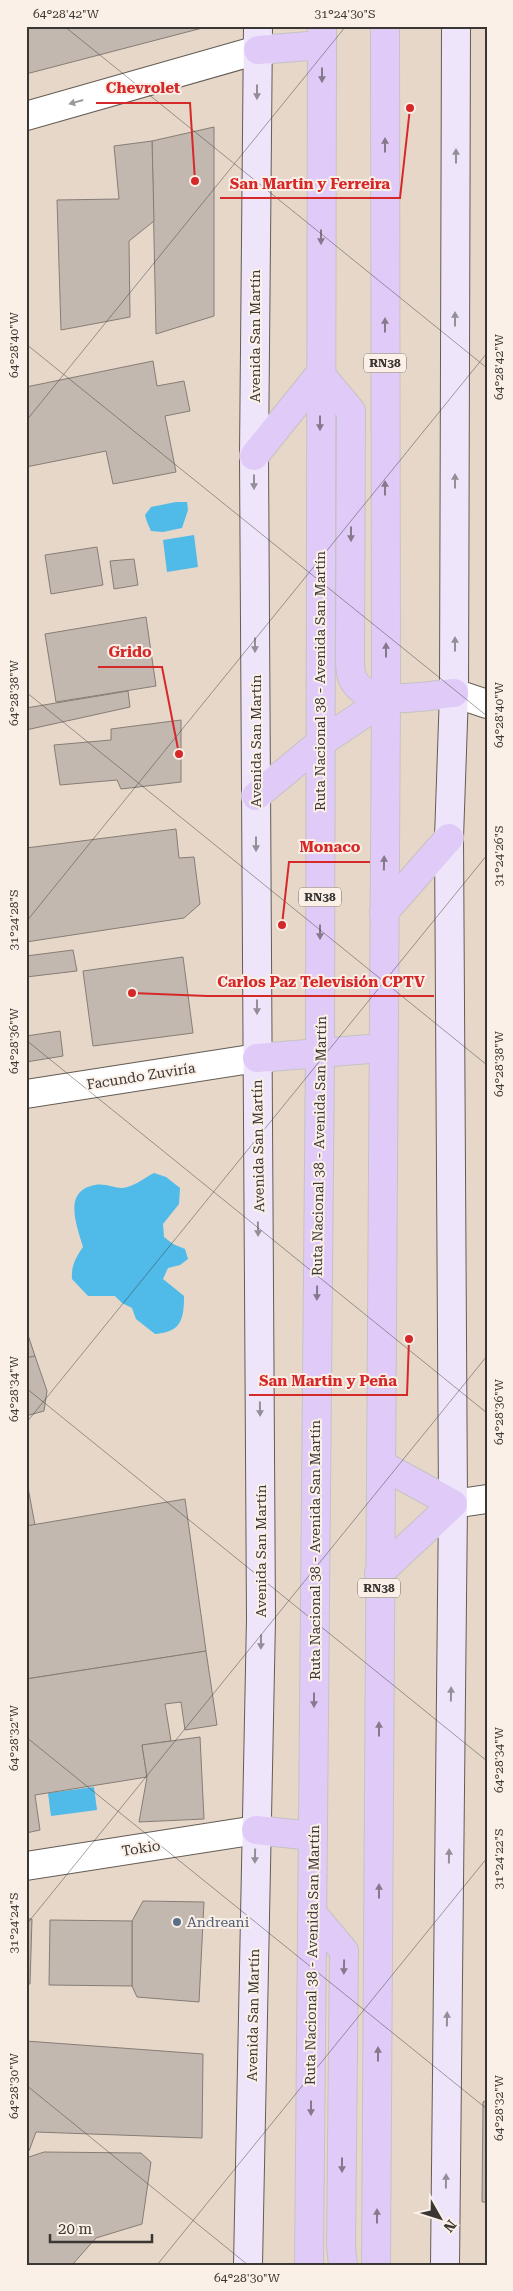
<svg xmlns="http://www.w3.org/2000/svg" width="513" height="2291" viewBox="0 0 513 2291" font-family="'Roboto Serif',serif">
	<style>
		.built { fill: #e6d7c9 }
		.water { fill: #50bae8 }
		.building { fill: #c2b8b0; stroke: #867d75 }
		.lines { fill: none; stroke-linecap: round; stroke-linejoin: round }
		.minor-casing { stroke: #645c54; stroke-width: 30 }
		.secondary-casing { stroke: #645c54; stroke-width: 30 }
		.primary-casing { stroke: #c4c3c2; stroke-width: 30 }
		.minor { stroke: #fff; stroke-width: 28 }
		.secondary { stroke: #efe5fb; stroke-width: 28 }
		.primary { stroke: #e0cbf8; stroke-width: 28 }
		.oneway { fill: #85798c }
		.oneway2 { fill: #948e97 }
		.oneway3 { fill: #9c9a99 }
		.ticks { fill: none; stroke: #3a3633; stroke-width: 1; stroke-opacity: 0.45 }
		.service-dot { fill: #5c6f8a; stroke: #faf0e7; stroke-width: 2 }
		.labels { text-anchor: middle; stroke-width: 4; stroke-linejoin: round; paint-order: stroke }
		.shield { fill: #faf0e7; stroke: #746e69; stroke-width: 1 }
		.shield-label { font-size: 12px; font-weight: bold; fill: #3a3633 }
		.street-label { font-size: 14px; fill: #3a3633; stroke: #faf0e7 }
		.service-label { font-size: 14px; fill: #4e5e75; stroke: #faf0e7; text-anchor: start }
		.leader { fill: none; stroke: #d62828; stroke-width: 2 }
		.callout-dot { fill: #d62828; stroke: #faf0e7; stroke-width: 2 }
		.callout-label { font-size: 15px; text-anchor: middle; font-weight: bold; fill: #d62828; stroke: #faf0e7; stroke-width: 4; stroke-linejoin: round; paint-order: stroke }
		.neatline { fill: none; stroke: #3a3633; stroke-width: 2 }
		.ticks-label { font-size: 12px; text-anchor: middle; fill: #3a3633 }
	</style>
	<rect width="100%" height="100%" fill="#ede3da"/>
	<!-- built -->
	<rect class="built" x="26" y="26" width="461" height="2239"/>
	<!-- water -->
	<g class="water">
		<polygon points="176,502 187,502 188,510 182,528 163,532 151,531 147,522 145,515 151,507"/>
		<polygon points="194,535 198,567 167,572 163,540"/>
		<path d="M154 1173 166 1177 180 1188 179 1204 163 1224 164 1237 173 1244 185 1249 188 1259 180 1265 168 1268 163 1279 184 1296C184 1320 181 1332 155 1334L136 1319 132 1308 122 1303 115 1296H88L72 1279C71 1266 76 1257 83 1247 77 1226 62 1191 95 1185 105 1183 113 1188 122 1188 132 1188 144 1178 154 1173Z"/>
		<polygon points="94,1787 97,1810 51,1816 48,1793"/>
	</g>
	<!-- building -->
	<g class="building">
		<polygon points="26,26 210,26 26,74"/>
		<polygon points="214,127 214,316 156,334 152,141"/>
		<polygon points="152,141 154,221 129,241 130,317 61,330 57,200 119,199 114,146"/>
		<polygon points="153,361 157,386 184,381 190,411 165,416 176,472 113,484 106,451 26,467 26,387"/>
		<polygon points="97,547 103,585 51,594 45,555"/>
		<polygon points="134,559 138,585 114,589 110,561"/>
		<polygon points="146,617 156,686 56,702 45,634"/>
		<polygon points="128,691 130,707 26,730 26,708"/>
		<polygon points="181,720 181,782 121,789 117,780 60,785 54,745 111,740 111,729"/>
		<polygon points="176,829 179,858 194,857 200,904 184,918 26,942 26,848"/>
		<polygon points="73,950 77,971 26,977 26,956"/>
		<polygon points="183,957 193,1033 93,1046 83,971"/>
		<polygon points="60,1031 63,1056 26,1062 26,1036"/>
		<polygon points="26,1329 35,1356 26,1358"/>
		<polygon points="35,1356 47,1391 44,1411 26,1416 26,1358"/>
		<polygon points="26,1477 35,1525 26,1526"/>
		<polygon points="185,1499 206,1651 26,1679 26,1526"/>
		<polygon points="206,1651 217,1725 185,1730 181,1702 165,1704 171,1741 142,1745 147,1777 35,1795 40,1830 26,1833 26,1679"/>
		<polygon points="200,1737 204,1819 139,1822 147,1777 142,1745"/>
		<polygon points="143,1901 204,1902 199,2002 137,1997 132,1986 132,1921"/>
		<polygon points="26,1919 32,1919 30,1984 26,1984"/>
		<polygon points="50,1920 132,1921 132,1986 49,1985"/>
		<polygon points="26,2041 203,2054 202,2138 36,2132 29,2151 26,2150"/>
		<polygon points="487,2100 487,2202 482,2202 483,2102"/>
		<polygon points="44,2152 141,2153 151,2162 142,2224 96,2238 72,2265 26,2265 26,2158"/>
	</g>
	<g class="lines">
		<defs>
			<g id="minor">
				<polyline points="26,116 258,50"/>
				<polyline points="454,693 487,704"/>
				<polyline points="26,1094 257,1058"/>
				<polyline points="453,1504 487,1499"/>
				<polyline points="26,1866 256,1830"/>
			</g>
			<g id="secondary">
				<polyline points="248,2265 261,1619 254,456 258,26"/>
				<polyline points="445,2265 453,1504 449,838 454,693 456,26"/>
			</g>
			<g id="primary">
				<polyline points="258,50 322,45"/>
				<path d="M320 374 351 411 350 658C350 664 350 671 352 677 365 710 428 695 454 693"/>
				<polyline points="254,456 320,374"/>
				<polyline points="256,796 320,743 386,699"/>
				<polyline points="384,912 449,838"/>
				<polyline points="257,1058 382,1048"/>
				<polyline points="379,1573 453,1504 382,1465"/>
				<polyline points="256,1830 313,1836"/>
				<polyline points="312,1913 344,1951 341,2246 343,2265"/>
				<polyline points="309,2265 320,1052 322,26"/>
				<polyline points="376,2265 386,699 385,26"/>
			</g>
		</defs>
		<!-- minor casing -->
		<use href="#minor" class="minor-casing"/>
		<!-- secondary casing -->
		<use href="#secondary" class="secondary-casing"/>
		<!-- primary casing -->
		<use href="#primary" class="primary-casing"/>
		<!-- minor -->
		<use href="#minor" class="minor"/>
		<!-- secondary -->
		<use href="#secondary" class="secondary"/>
		<!-- primary -->
		<use href="#primary" class="primary"/>
	</g>
	<!-- one-way arrows -->
	<defs><path id="oneway-solid" d="M-6-.8H1V-3.2L6.5 0L1 3.2V.8H-6Z" transform="scale(1.25)"/></defs>
	<g class="oneway">
		<use href="#oneway-solid" transform="translate(322 75) rotate(90)"/>
		<use href="#oneway-solid" transform="translate(385 145) rotate(-90)"/>
		<use href="#oneway-solid" transform="translate(321 237) rotate(90)"/>
		<use href="#oneway-solid" transform="translate(385 325) rotate(-90)"/>
		<use href="#oneway-solid" transform="translate(320 423) rotate(90)"/>
		<use href="#oneway-solid" transform="translate(385 488) rotate(-90)"/>
		<use href="#oneway-solid" transform="translate(351 534) rotate(90)"/>
		<use href="#oneway-solid" transform="translate(386 650) rotate(-90)"/>
		<use href="#oneway-solid" transform="translate(384 863) rotate(-89)"/>
		<use href="#oneway-solid" transform="translate(320 932) rotate(90)"/>
		<use href="#oneway-solid" transform="translate(317 1293) rotate(91)"/>
		<use href="#oneway-solid" transform="translate(314 1700) rotate(90)"/>
		<use href="#oneway-solid" transform="translate(379 1729) rotate(-90)"/>
		<use href="#oneway-solid" transform="translate(379 1891) rotate(-90)"/>
		<use href="#oneway-solid" transform="translate(344 1967) rotate(91)"/>
		<use href="#oneway-solid" transform="translate(378 2054) rotate(-90)"/>
		<use href="#oneway-solid" transform="translate(311 2108) rotate(90)"/>
		<use href="#oneway-solid" transform="translate(342 2165) rotate(90)"/>
		<use href="#oneway-solid" transform="translate(377 2216) rotate(-90)"/>
	</g>
	<g class="oneway2">
		<use href="#oneway-solid" transform="translate(257 92) rotate(90)"/>
		<use href="#oneway-solid" transform="translate(456 156) rotate(-90)"/>
		<use href="#oneway-solid" transform="translate(455 319) rotate(-90)"/>
		<use href="#oneway-solid" transform="translate(455 481) rotate(-90)"/>
		<use href="#oneway-solid" transform="translate(254 482) rotate(90)"/>
		<use href="#oneway-solid" transform="translate(455 644) rotate(-90)"/>
		<use href="#oneway-solid" transform="translate(255 645) rotate(90)"/>
		<use href="#oneway-solid" transform="translate(256 844) rotate(90)"/>
		<use href="#oneway-solid" transform="translate(257 1007) rotate(90)"/>
		<use href="#oneway-solid" transform="translate(258 1229) rotate(89)"/>
		<use href="#oneway-solid" transform="translate(260 1409) rotate(89)"/>
		<use href="#oneway-solid" transform="translate(261 1642) rotate(91)"/>
		<use href="#oneway-solid" transform="translate(451 1694) rotate(-89)"/>
		<use href="#oneway-solid" transform="translate(255 1856) rotate(91)"/>
		<use href="#oneway-solid" transform="translate(449 1856) rotate(-89)"/>
		<use href="#oneway-solid" transform="translate(447 2019) rotate(-89)"/>
		<use href="#oneway-solid" transform="translate(446 2181) rotate(-89)"/>
	</g>
	<use class="oneway3" href="#oneway-solid" transform="translate(76 102) rotate(164)"/>
	<!-- ticks -->
	<path class="ticks" d="M64 26 487 368M26 344 487 716M26 421 346 26M26 692 487 1065M26 922 487 353M26 1040 487 1413M26 1388 487 1761M26 1423 487 855M26 1737 487 2109M26 1925 487 1356M26 2085 248 2265M157 2265 487 1858"/>
	<!-- markers -->
	<circle class="service-dot" cx="177" cy="1922" r="5"/>
	<g class="labels">
		<!-- shield labels -->
		<g class="shield">
			<rect x="364" y="353.5" width="42" height="19" rx="4"/>
			<rect x="299" y="887.5" width="42" height="19" rx="4"/>
			<rect x="358" y="1578.5" width="42" height="19" rx="4"/>
		</g>
		<g class="shield-label">
			<text x="385" y="367">RN38</text>
			<text x="320" y="901">RN38</text>
			<text x="379" y="1592">RN38</text>
		</g>
		<!-- street labels -->
		<g class="street-label">
			<text transform="translate(255 336) rotate(-90)" y="5">Avenida San Martín</text>
			<text transform="translate(320 681) rotate(-90)" y="5">Ruta Nacional 38 - Avenida San Martín</text>
			<text transform="translate(256 741) rotate(-90)" y="5">Avenida San Martín</text>
			<text transform="translate(141 1076) rotate(-9)" y="5">Facundo Zuviría</text>
			<text transform="translate(258 1146) rotate(-91)" y="5">Avenida San Martín</text>
			<text transform="translate(319 1146) rotate(-89)" y="5">Ruta Nacional 38 - Avenida San Martín</text>
			<text transform="translate(315 1550) rotate(-90)" y="5">Ruta Nacional 38 - Avenida San Martín</text>
			<text transform="translate(261 1551) rotate(-90)" y="5">Avenida San Martín</text>
			<text transform="translate(141 1848) rotate(-9)" y="5">Tokio</text>
			<text transform="translate(312 1955) rotate(-89)" y="5">Ruta Nacional 38 - Avenida San Martín</text>
			<text transform="translate(253 2015) rotate(-89)" y="5">Avenida San Martín</text>
		</g>
		<!-- service labels -->
		<g class="service-label">
			<text x="187" y="1927">Andreani</text>
		</g>
	</g>
	<!-- callouts -->
	<path class="leader" d="M195 181L190 103H96M410 108L400 198H220M179 754L162 667H98M282 925L289 862H370M132 993L207 996H434M409 1339L407 1395H249"/>
	<g class="callout-dot">
		<circle cx="195" cy="181" r="5"/>
		<circle cx="410" cy="108" r="5"/>
		<circle cx="179" cy="754" r="5"/>
		<circle cx="282" cy="925" r="5"/>
		<circle cx="132" cy="993" r="5"/>
		<circle cx="409" cy="1339" r="5"/>
	</g>
	<g class="callout-label">
		<text x="143" y="93">Chevrolet</text>
		<text x="310" y="189">San Martin y Ferreira</text>
		<text x="130" y="657">Grido</text>
		<text x="330" y="852">Monaco</text>
		<text x="321" y="987">Carlos Paz Televisión CPTV</text>
		<text x="328" y="1386">San Martin y Peña</text>
	</g>
	<!-- border -->
	<rect width="513" height="2291" fill="none" stroke="#faf0e7" stroke-width="55"/>
	<!-- north arrow -->
	<g transform="translate(440 2218) rotate(129)" stroke="#faf0e7" stroke-width="4" paint-order="stroke">
	<path d="M0-4L9 19L0 12L-9 19Z" fill="#3a3633"/>
	<text y="-8" font-size="14" font-weight="bold" text-anchor="middle" fill="#3a3633">N</text>
	</g>
	<!-- scale -->
	<path d="M50 2234v8h102v-8" fill="none" stroke="#3a3633" stroke-width="2.5"/>
	<text x="58" y="2234" font-size="15" fill="#3a3633" stroke="#faf0e7" stroke-width="4" paint-order="stroke">20 m</text>
	<rect x="28" y="28" width="458" height="2236" class="neatline"/>
	<g class="ticks-label">
		<text x="66" y="18">64°28'42"W</text>
		<text x="345" y="18">31°24'30"S</text>
		<text transform="translate(14 345) rotate(-90)" y="4">64°28'40"W</text>
		<text transform="translate(499 367) rotate(-90)" y="4">64°28'42"W</text>
		<text transform="translate(14 693) rotate(-90)" y="4">64°28'38"W</text>
		<text transform="translate(499 715) rotate(-90)" y="4">64°28'40"W</text>
		<text transform="translate(499 856) rotate(-90)" y="4">31°24'26"S</text>
		<text transform="translate(14 920) rotate(-90)" y="4">31°24'28"S</text>
		<text transform="translate(14 1041) rotate(-90)" y="4">64°28'36"W</text>
		<text transform="translate(499 1064) rotate(-90)" y="4">64°28'38"W</text>
		<text transform="translate(14 1389) rotate(-90)" y="4">64°28'34"W</text>
		<text transform="translate(499 1412) rotate(-90)" y="4">64°28'36"W</text>
		<text transform="translate(14 1738) rotate(-90)" y="4">64°28'32"W</text>
		<text transform="translate(499 1760) rotate(-90)" y="4">64°28'34"W</text>
		<text transform="translate(499 1859) rotate(-90)" y="4">31°24'22"S</text>
		<text transform="translate(14 1923) rotate(-90)" y="4">31°24'24"S</text>
		<text transform="translate(14 2086) rotate(-90)" y="4">64°28'30"W</text>
		<text transform="translate(499 2108) rotate(-90)" y="4">64°28'32"W</text>
		<text x="247" y="2282">64°28'30"W</text>
	</g>
</svg>
